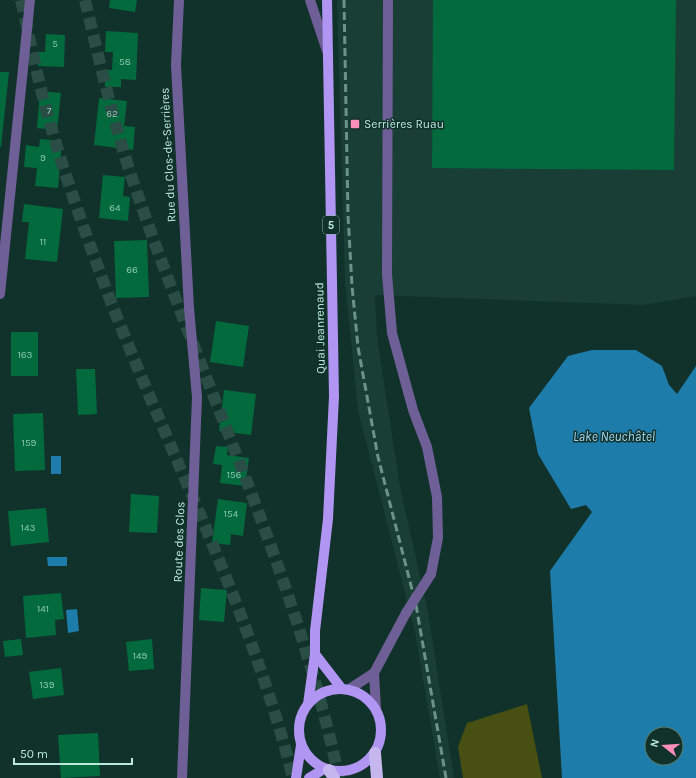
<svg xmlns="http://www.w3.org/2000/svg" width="696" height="778" viewBox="0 0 696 778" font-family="Karla,sans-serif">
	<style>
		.built { fill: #183e35 }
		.green { fill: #474f13 }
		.water { fill: #1e7cab; fill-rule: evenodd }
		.building { fill: #036a3e }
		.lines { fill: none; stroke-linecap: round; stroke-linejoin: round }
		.highway-tunnel { stroke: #2a4d45; stroke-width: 12; stroke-dasharray: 12 6; stroke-linecap: butt }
		.minor { stroke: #6f5f97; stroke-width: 10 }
		.major { stroke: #b095f2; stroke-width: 10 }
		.highway { stroke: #c5b7ee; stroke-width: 12 }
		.rail { stroke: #6b9389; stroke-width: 3; stroke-dasharray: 8 4; stroke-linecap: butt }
		.minor-bridge { stroke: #6f5f97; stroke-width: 10 }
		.poi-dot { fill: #ff8eba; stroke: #11322a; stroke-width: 1.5 }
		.labels { text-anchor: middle; stroke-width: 3; stroke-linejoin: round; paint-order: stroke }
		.number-label { font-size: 10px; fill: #8cc9b4 }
		.shield { fill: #11322a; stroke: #87b2a7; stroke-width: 1 }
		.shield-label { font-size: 11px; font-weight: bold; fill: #bae9dc }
		.poi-label { font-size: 12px; fill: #bae9dc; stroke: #11322a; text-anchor: start }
		.street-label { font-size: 12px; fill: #bae9dc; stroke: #11322a }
		.water-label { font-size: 13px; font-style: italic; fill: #a6d7f6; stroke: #11322a }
	</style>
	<rect width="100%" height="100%" fill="#11322a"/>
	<!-- built -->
	<polygon class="built" points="337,0 696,0 696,296 643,305 375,295 377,337 400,487 428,612 454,778 440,778 415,632 358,410 345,282"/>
	<!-- green -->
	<polygon class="green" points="527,704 542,778 463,778 458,747 467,723"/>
	<!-- water -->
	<g class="water">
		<path d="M592 350H636L662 366 669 385 677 394 696 366V778H562L550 571 592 512 586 505 571 509 538 454 529 408 568 356ZM652 734H676V758H652Z"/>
		<rect x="51" y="456" width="10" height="18"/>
		<polygon points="47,557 67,557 67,566 48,566"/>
		<polygon points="77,609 79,631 68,633 66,610"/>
	</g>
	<!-- building -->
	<g class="building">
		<polygon points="110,0 137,0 135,12 109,8"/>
		<polygon points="433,0 676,0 674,170 432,168"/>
		<polygon points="106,31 138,33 136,80 121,79 121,87 105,87 105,70 112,70 113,52 105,52"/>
		<polygon points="46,34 65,35 64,67 38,66 38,52 45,52"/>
		<polygon points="0,72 9,72 1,147 0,147"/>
		<polygon points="40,91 61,93 57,130 37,128"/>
		<polygon points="99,98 127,101 124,126 135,127 133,150 94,145"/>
		<polygon points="40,139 62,141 58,188 35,186 37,168 24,167 26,145 39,147"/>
		<polygon points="103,175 125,177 123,196 130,197 128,221 99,218"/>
		<polygon points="24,204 63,209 57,262 25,259 29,222 22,222"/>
		<polygon points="147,240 149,297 116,298 114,241"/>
		<polygon points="216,321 249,326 243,367 210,362"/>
		<rect x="11" y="332" width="27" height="44"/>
		<polygon points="76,369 95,369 97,414 78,415"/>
		<polygon points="224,390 256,394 251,435 219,431"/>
		<polygon points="43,413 45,470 15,471 13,414"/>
		<polygon points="216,446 228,447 227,455 249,458 245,486 220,483 222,465 213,464"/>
		<polygon points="131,494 159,496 157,533 129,532"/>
		<polygon points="218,499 247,503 243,536 231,534 230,545 212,543"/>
		<polygon points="46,508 49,542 11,546 8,511"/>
		<polygon points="201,588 227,590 224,622 199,620"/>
		<polygon points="61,593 64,619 55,620 56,635 26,638 23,596"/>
		<polygon points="21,639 23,655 5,657 3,641"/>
		<polygon points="152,639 154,669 129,671 126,642"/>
		<polygon points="61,668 64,695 33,699 29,672"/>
		<polygon points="98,733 100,776 61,778 58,735"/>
	</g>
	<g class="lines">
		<!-- highway-tunnel -->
		<g class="highway-tunnel">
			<path d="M21 0C29 35 36 71 45 105 62 169 85 232 108 294 170 455 251 610 293 778"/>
			<path d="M85 0C100 63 114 126 135 187 202 384 296 573 339 778"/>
		</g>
		<!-- minor -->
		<g class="minor">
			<polyline points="179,0 176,65 189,308 197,397 182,778"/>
			<polyline points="310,0 327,51"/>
			<polyline points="388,0 387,274 392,333 413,410 427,447 437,497 438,538 431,574"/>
			<polyline points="0,294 30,0"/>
			<polyline points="348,690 374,673"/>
			<polyline points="376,709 374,673 406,613"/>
		</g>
		<!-- major -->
		<g class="major">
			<polyline points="315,654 342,689"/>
			<circle cx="340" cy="730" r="41"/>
			<polyline points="308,704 315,654 315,631 328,519 334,396 327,0"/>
			<polyline points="296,778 301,745"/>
			<polyline points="309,778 324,769"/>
		</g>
		<!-- highway -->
		<g class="highway">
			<polyline points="375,753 377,778"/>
			<polyline points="329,770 334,778"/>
		</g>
		<!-- rail -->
		<polyline class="rail" points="344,0 348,215 352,286 358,347 378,457 416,605 446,778"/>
		<!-- minor-bridge -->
		<polyline class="minor-bridge" points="406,613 431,574"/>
	</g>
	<!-- markers -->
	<rect class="poi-dot" x="350" y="119" width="10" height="10" rx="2"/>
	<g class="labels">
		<!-- number labels -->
		<g class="number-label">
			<text x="55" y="47">5</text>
			<text x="125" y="65">58</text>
			<text x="49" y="114">7</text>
			<text x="112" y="117">62</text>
			<text x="43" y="161">9</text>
			<text x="115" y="211">64</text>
			<text x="43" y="245">11</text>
			<text x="132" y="273">66</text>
			<text x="25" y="358">163</text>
			<text x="29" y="446">159</text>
			<text x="234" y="478">156</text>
			<text x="231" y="517">154</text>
			<text x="28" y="531">143</text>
			<text x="43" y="612">141</text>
			<text x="140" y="659">149</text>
			<text x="47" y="688">139</text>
		</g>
		<!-- shield labels -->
		<rect class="shield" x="323" y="216" width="16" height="18" rx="3"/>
		<g class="shield-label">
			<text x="331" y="229">5</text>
		</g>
		<!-- poi labels -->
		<g class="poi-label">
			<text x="364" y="128">Serrières Ruau</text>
		</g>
		<!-- street labels -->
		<g class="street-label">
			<text transform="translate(168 155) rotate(-93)" y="4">Rue du Clos-de-Serrières</text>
			<text transform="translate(320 328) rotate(-91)" y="4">Quai Jeanrenaud</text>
			<text transform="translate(179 542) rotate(-88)" y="4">Route des Clos</text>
		</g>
		<!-- water labels -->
		<g class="water-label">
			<text x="614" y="441">Lake Neuchâtel</text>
		</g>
	</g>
	<!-- north arrow -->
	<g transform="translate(664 746) rotate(287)"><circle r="19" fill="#11322a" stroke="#557b71"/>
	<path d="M0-3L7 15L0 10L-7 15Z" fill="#ff8eba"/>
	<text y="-6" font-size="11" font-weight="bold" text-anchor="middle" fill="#bae9dc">N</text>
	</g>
	<!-- scale -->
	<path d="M14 758v6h118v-6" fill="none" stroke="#bae9dc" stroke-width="2"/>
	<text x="20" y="758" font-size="12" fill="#bae9dc" stroke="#11322a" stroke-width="3" paint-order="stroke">50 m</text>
</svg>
